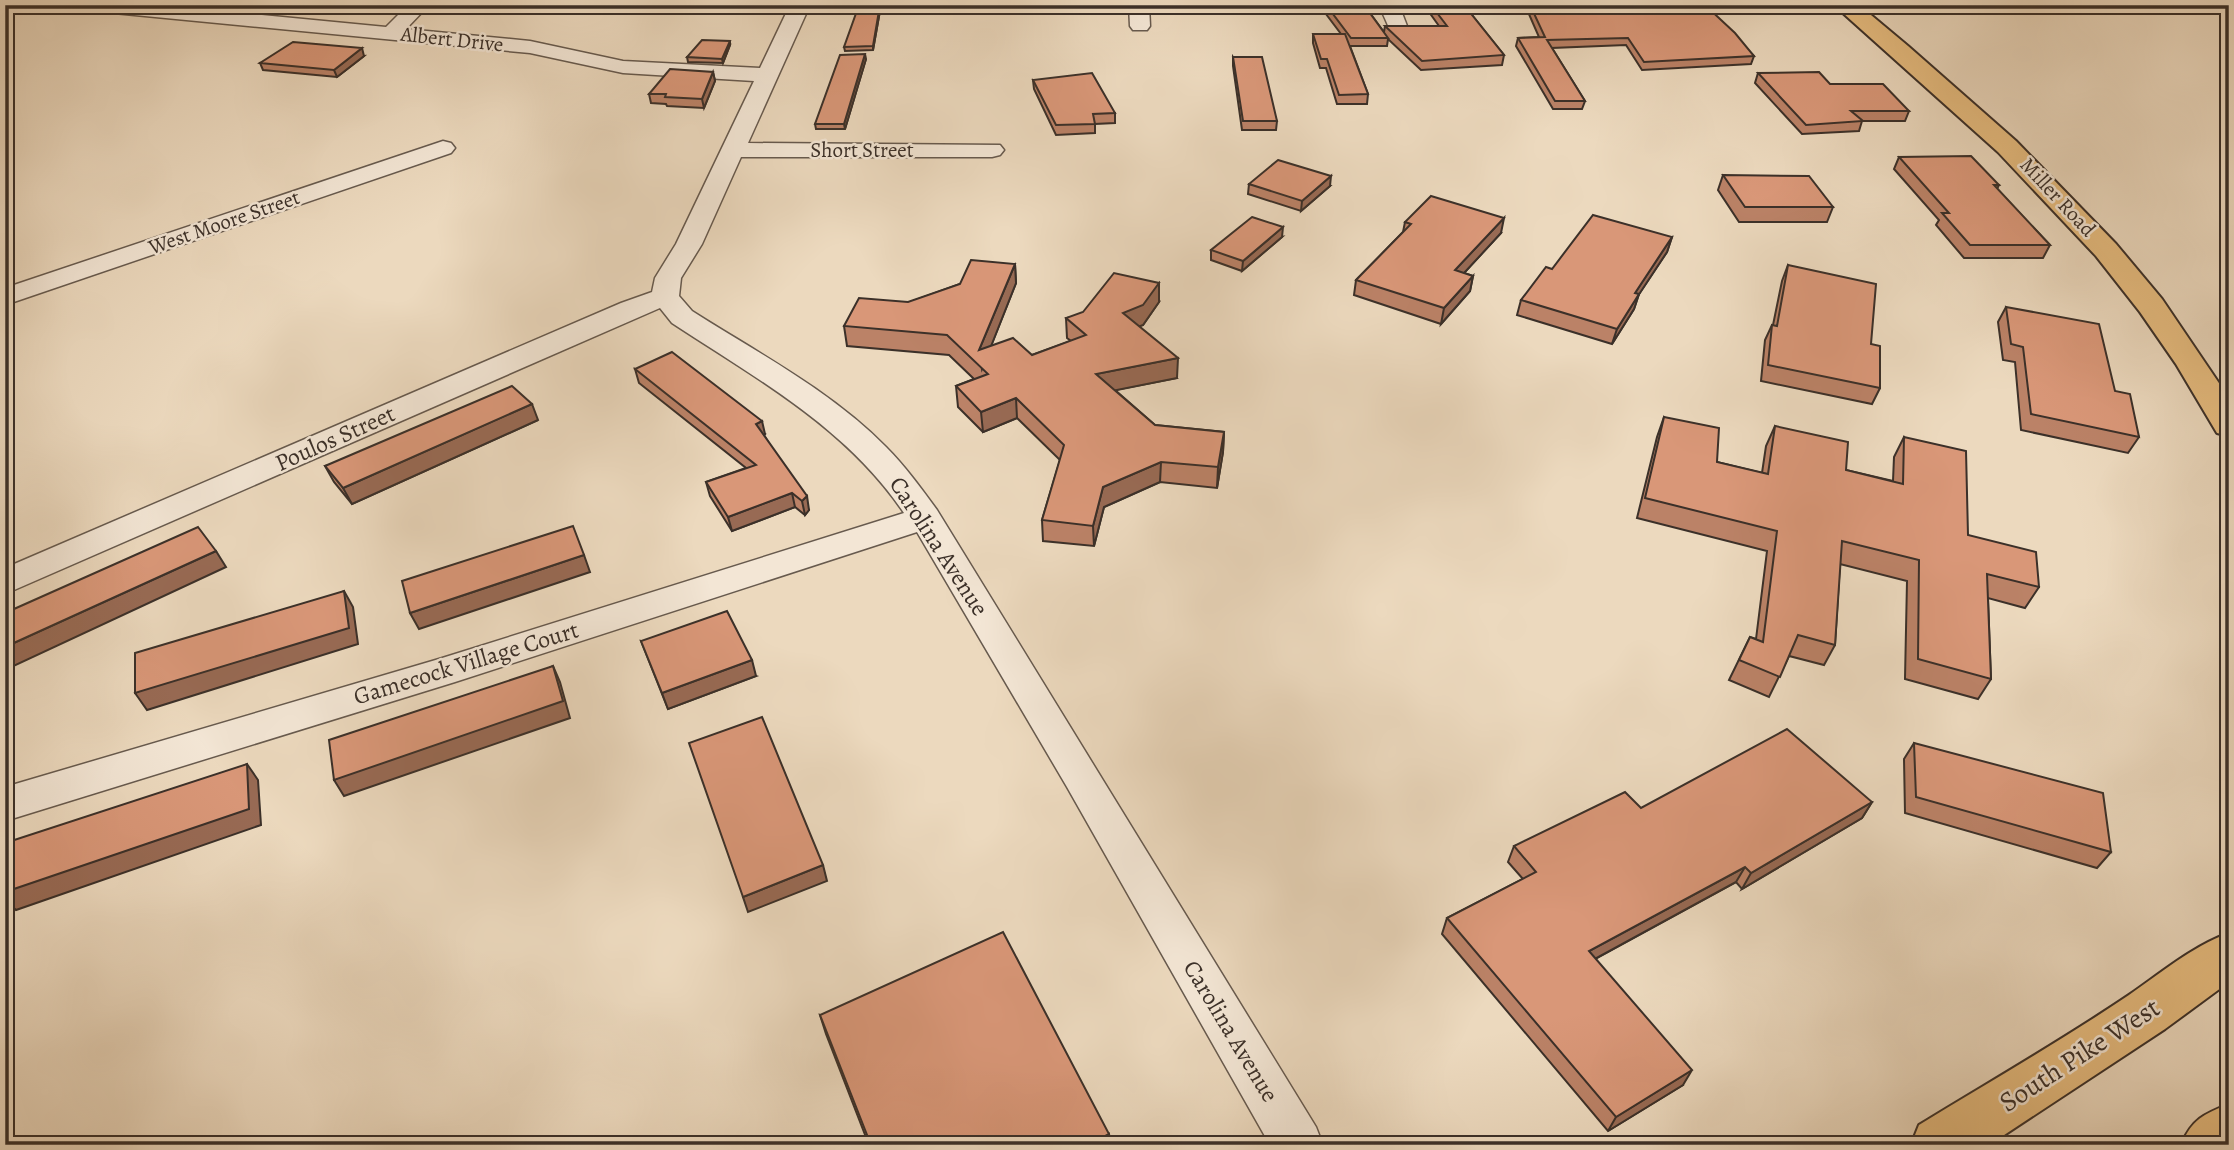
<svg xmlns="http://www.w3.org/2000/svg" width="2234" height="1150" viewBox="0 0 2234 1150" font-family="Alegreya,serif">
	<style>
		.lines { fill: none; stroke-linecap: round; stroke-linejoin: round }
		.minor-casing { stroke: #675a4e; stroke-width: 3 }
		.major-casing { stroke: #3b3029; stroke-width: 4 }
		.highway-casing { stroke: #3b3029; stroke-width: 4 }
		.minor { fill: #f3e6d5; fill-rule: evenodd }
		.major { fill: #e6bc7f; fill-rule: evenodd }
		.highway { fill: #e6bc7f; fill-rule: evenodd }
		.wall { fill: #bb8267; stroke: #3b3029; stroke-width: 2 }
		.shaded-wall { fill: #986a54; stroke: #3b3029; stroke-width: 2 }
		.building { fill: #d99778; stroke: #3b3029; stroke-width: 2 }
		.labels { text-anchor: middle; stroke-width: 5; stroke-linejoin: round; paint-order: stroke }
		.far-street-label { font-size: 21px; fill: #3b3029; stroke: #f3e6d5 }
		.street-label { font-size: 24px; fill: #3b3029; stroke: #f3e6d5 }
		.near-street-label { font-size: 28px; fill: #3b3029; stroke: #f3e6d5 }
	</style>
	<rect width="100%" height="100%" fill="#ecd9be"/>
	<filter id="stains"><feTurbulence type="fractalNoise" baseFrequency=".00286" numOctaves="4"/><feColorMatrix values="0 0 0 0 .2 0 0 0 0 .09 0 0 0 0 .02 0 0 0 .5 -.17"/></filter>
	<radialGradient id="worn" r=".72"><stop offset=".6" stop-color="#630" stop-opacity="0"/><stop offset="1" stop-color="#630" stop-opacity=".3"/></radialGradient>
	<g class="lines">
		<defs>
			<g id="minor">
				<path d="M83 5H157L386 27 408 5H429L406 29 530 41 623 61 760 68 790 5H810L748 143 1000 145 1004 150 1000 155 992 157H741L702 244 681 278 679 296 692 311C758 353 831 391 886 447 905 466 921 488 937 510L1316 1127 1323 1145H1270L1067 787 917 532 455 682 5 821V787L439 659 904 513C846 427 757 379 672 323L660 308 5 594V568L621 303 652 292 655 278 676 244 754 81 623 73 530 53 93 11Z"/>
				<polygon points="1129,5 1149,5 1150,26 1147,30 1133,30 1130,26"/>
				<polygon points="1379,5 1399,5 1407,26 1404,30 1390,30"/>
				<polygon points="443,141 451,143 455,148 451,153 5,305 5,288"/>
			</g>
			<g id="major">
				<polygon points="1834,5 1859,5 1908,46 2016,141 2116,244 2162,299 2229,398 2229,436 2217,433 2176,364 2140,312 2096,256 1998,152"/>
				<path d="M2229 933V982L2165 1029 1989 1145H1911L1919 1125C1989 1082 2061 1041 2129 995 2161 973 2191 947 2229 933Z"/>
			</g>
			<path id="highway" d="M2229 1104V1145H2181C2192 1119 2204 1114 2229 1104Z"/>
		</defs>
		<!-- minor casing -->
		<use href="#minor" class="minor-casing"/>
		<!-- major casing -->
		<use href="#major" class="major-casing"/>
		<!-- highway casing -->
		<use href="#highway" class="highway-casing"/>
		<!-- minor -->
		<use href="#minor" class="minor"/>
		<!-- major -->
		<use href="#major" class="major"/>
		<!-- highway -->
		<use href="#highway" class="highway"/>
	</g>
	<!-- wall -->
	<g class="wall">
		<polygon points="881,5 873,50 845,51 844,47"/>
		<polygon points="1324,5 1364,5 1384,32 1385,26 1439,26 1424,5 1464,5 1504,55 1502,65 1421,70 1388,39 1387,46 1350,46 1368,94 1367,104 1337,104 1326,68 1320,68 1313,43 1313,34 1341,34 1326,14 1327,9"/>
		<polygon points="1525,5 1705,5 1754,56 1751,64 1642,70 1626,45 1552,48 1585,101 1582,109 1553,109 1516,46 1518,38 1539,37"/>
		<polygon points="730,45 723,63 688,62 687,57"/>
		<polygon points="364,56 337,77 263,70 260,63"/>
		<polygon points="1233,57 1277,121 1276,130 1242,130 1233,66"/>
		<polygon points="866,59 845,129 816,129 815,124"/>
		<polygon points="713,72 715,81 704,108 667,106 666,104 651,103 649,94"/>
		<polygon points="1758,73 1909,111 1905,121 1862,121 1859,131 1802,134 1755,83"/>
		<polygon points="1033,80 1115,113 1115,123 1095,124 1095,133 1056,135 1034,89"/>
		<polygon points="1899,157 1999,185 1997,189 2050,245 2043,258 1964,258 1936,225 1939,220 1894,169"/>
		<polygon points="1723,175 1833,207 1827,222 1739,222 1718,190"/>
		<polygon points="1249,184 1330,186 1301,211 1248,194"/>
		<polygon points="1405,222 1501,233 1464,273 1473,276 1470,291 1441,324 1354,295 1356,280 1403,232"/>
		<polygon points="1282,237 1242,271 1211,260 1211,250"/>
		<polygon points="1672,237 1667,252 1639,294 1634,309 1612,344 1517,315 1521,300"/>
		<polygon points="1015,264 1016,283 991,346 1032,355 1071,341 1067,338 1066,318 1159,302 1143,325 1139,326 1177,378 1115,390 1155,425 1224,432 1223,452 1217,488 1160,482 1104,507 1094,546 1043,541 1042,520 1060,460 1017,418 983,432 958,407 956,386 974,379 949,355 847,346 844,326"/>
		<polygon points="1788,265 1871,344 1880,388 1872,404 1761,381 1765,340 1772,325 1773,325 1782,281"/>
		<polygon points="2006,307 2115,391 2139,437 2128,453 2021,430 2015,362 2003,360 1998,322"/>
		<polygon points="635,369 765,434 764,435 809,510 805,515 795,507 732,531 710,496 706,482 746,468 639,383"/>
		<polygon points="1664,417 1717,462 1762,473 1766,446 1775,426 1846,470 1893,481 1894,457 1904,437 1968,535 2039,587 2025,608 1988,598 1991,679 1978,699 1905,679 1907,581 1840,564 1835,645 1824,665 1789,656 1769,697 1729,680 1750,637 1756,639 1767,551 1637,518 1657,437"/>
		<polygon points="538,420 352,504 334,482 325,466"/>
		<polygon points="641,641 756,676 668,709"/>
		<polygon points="1914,743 2111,852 2097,868 1905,813 1904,759"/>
		<polygon points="1872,802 1862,818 1742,889 1736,882 1595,959 1683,1085 1608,1131 1442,934 1447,918 1523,879 1508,862 1514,846 1641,808"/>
		<polygon points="820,1015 1109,1134 1109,1145 869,1145 826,1034"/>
	</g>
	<!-- shaded-wall -->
	<g class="shaded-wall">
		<polygon points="880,5 881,5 873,50 873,46"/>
		<polygon points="730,41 730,45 723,63 722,59"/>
		<polygon points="362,48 364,56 337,77 334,70"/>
		<polygon points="865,54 866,59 845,129 844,124"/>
		<polygon points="713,72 715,81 704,108 702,99"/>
		<polygon points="1331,176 1330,186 1301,211 1302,201"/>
		<polygon points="1504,218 1501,233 1452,286 1455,270"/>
		<polygon points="1283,227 1282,237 1242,271 1243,261"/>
		<polygon points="1672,237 1667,252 1630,308 1635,293"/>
		<polygon points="1015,264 1016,283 982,369 979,350"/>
		<polygon points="1473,276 1470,291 1441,324 1444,308"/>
		<polygon points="1159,283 1159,302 1143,325 1123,333 1123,313"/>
		<polygon points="1639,294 1634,309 1612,344 1617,329"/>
		<polygon points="1178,358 1177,378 1097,394 1096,374"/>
		<polygon points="1016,398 1017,418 983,432 981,412"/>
		<polygon points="532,404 538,420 352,504 343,488"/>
		<polygon points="762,421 765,434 759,438 756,424"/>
		<polygon points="1224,432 1223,452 1217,488 1218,467"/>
		<polygon points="1161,462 1160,482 1104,507 1094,546 1093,526 1103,487"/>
		<polygon points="792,493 795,507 732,531 728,517"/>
		<polygon points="807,496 809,510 805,515 802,501"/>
		<polygon points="216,551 226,567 5,670 5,647"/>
		<polygon points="584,555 590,572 419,629 410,613"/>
		<polygon points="344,591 353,607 358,644 147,710 135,693"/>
		<polygon points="752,660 756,676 668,709 662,693"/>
		<polygon points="553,666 560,682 570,718 344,796 334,780"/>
		<polygon points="247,764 258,780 261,825 16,910 5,900 5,892"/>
		<polygon points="1872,802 1862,818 1742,889 1751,873"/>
		<polygon points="823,865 827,881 748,912 743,897"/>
		<polygon points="1745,867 1736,882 1582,966 1589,951"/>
		<polygon points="1692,1070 1683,1085 1608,1131 1616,1117"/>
		<polygon points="1109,1134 1109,1145 1089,1145"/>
	</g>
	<!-- building -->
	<g class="building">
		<polygon points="859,5 880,5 873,46 844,47"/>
		<polygon points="1331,5 1364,5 1388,38 1351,38 1327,6"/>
		<polygon points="1431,5 1464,5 1504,55 1422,61 1385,26 1447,26"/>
		<polygon points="1530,5 1705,5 1735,33 1754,56 1644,62 1628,38 1547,40 1585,101 1555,101 1518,38 1545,37"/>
		<polygon points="1313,34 1345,34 1368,94 1339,95 1327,59 1321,59"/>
		<polygon points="702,40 730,41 722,59 687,57"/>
		<polygon points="293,42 362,48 334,70 260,63"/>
		<polygon points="865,54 844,124 815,124 840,55"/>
		<polygon points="1233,57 1262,57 1277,121 1243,121"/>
		<polygon points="670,69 713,72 702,99 665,97 666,94 649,94"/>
		<polygon points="1819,72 1830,84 1883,84 1909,111 1851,111 1863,121 1806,125 1758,73"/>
		<polygon points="1092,73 1115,113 1093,114 1095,124 1056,125 1033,80"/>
		<polygon points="1971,156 1999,185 1994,185 2050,245 1970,245 1942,213 1949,213 1899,157"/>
		<polygon points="1278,160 1331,176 1302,201 1249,184"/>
		<polygon points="1723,175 1809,176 1833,207 1745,207"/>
		<polygon points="1431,196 1504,218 1455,270 1473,276 1444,308 1356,280 1411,224 1405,222"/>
		<polygon points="1593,215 1672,237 1635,293 1639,294 1617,329 1521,300 1546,267 1552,269"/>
		<polygon points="1252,217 1283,227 1243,261 1211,250"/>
		<polygon points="971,260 1015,264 979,350 1013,338 1032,355 1086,335 1066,318 1083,312 1114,273 1159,283 1143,305 1123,313 1178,358 1096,374 1155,425 1224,432 1218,467 1161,462 1103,487 1093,526 1042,520 1064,445 1016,398 981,412 956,386 988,374 947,335 844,326 859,298 908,302 960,284"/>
		<polygon points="1788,265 1876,284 1871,344 1880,346 1880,388 1768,365 1772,325 1777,326"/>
		<polygon points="2006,307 2099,324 2115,391 2130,394 2139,437 2031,414 2023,347 2011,344"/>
		<polygon points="672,352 762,421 756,424 807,496 802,501 792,493 728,517 706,482 756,465 635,369"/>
		<polygon points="512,386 532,404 343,488 325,466"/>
		<polygon points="1664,417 1719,428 1717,462 1768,474 1775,426 1848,442 1846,470 1903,484 1904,437 1966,451 1968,535 2036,552 2039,587 1987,574 1991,679 1918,659 1919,560 1842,541 1835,645 1798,635 1780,677 1739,660 1750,637 1763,642 1777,531 1645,498"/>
		<polygon points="573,526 584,555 410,613 402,581"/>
		<polygon points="198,527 216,551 5,647 5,613"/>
		<polygon points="344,591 349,628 135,693 135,653"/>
		<polygon points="727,611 752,660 662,693 641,641"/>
		<polygon points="553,666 563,701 334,780 329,740"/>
		<polygon points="762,717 823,865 743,897 689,743"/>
		<polygon points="1787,729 1872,802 1751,873 1745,867 1589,951 1692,1070 1616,1117 1447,918 1536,872 1514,846 1625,792 1641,808"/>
		<polygon points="1914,743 2103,793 2111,852 1916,797"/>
		<polygon points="247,764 249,809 5,892 5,843"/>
		<polygon points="1003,932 1109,1134 1089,1145 871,1145 820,1015"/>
	</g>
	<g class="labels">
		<!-- far-street labels -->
		<g class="far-street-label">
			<text transform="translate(452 39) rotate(6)" y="7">Albert Drive</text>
			<text x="862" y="157">Short Street</text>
			<text transform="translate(2058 197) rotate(47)" y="7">Miller Road</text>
			<text transform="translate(224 222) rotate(-19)" y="7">West Moore Street</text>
		</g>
		<!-- street labels -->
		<g class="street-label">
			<text transform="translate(335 438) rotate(-24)" y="8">Poulos Street</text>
			<text transform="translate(939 546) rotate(57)" y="8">Carolina Avenue</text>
			<text transform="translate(466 663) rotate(-17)" y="8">Gamecock Village Court</text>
			<text transform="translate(1231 1031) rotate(59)" y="8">Carolina Avenue</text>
		</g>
		<!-- near-street labels -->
		<g class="near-street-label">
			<text transform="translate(2079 1054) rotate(-33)" y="10">South Pike West</text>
		</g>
	</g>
	<!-- margin -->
	<rect width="2234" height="1150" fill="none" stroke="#ecd9be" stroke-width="28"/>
	<rect x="7" y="7" width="2220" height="1136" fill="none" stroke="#3b3029" stroke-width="3.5"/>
	<rect x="14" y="14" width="2206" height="1122" fill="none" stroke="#3b3029" stroke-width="2"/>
	<rect width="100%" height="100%" filter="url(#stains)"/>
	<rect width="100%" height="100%" fill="url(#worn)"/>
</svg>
